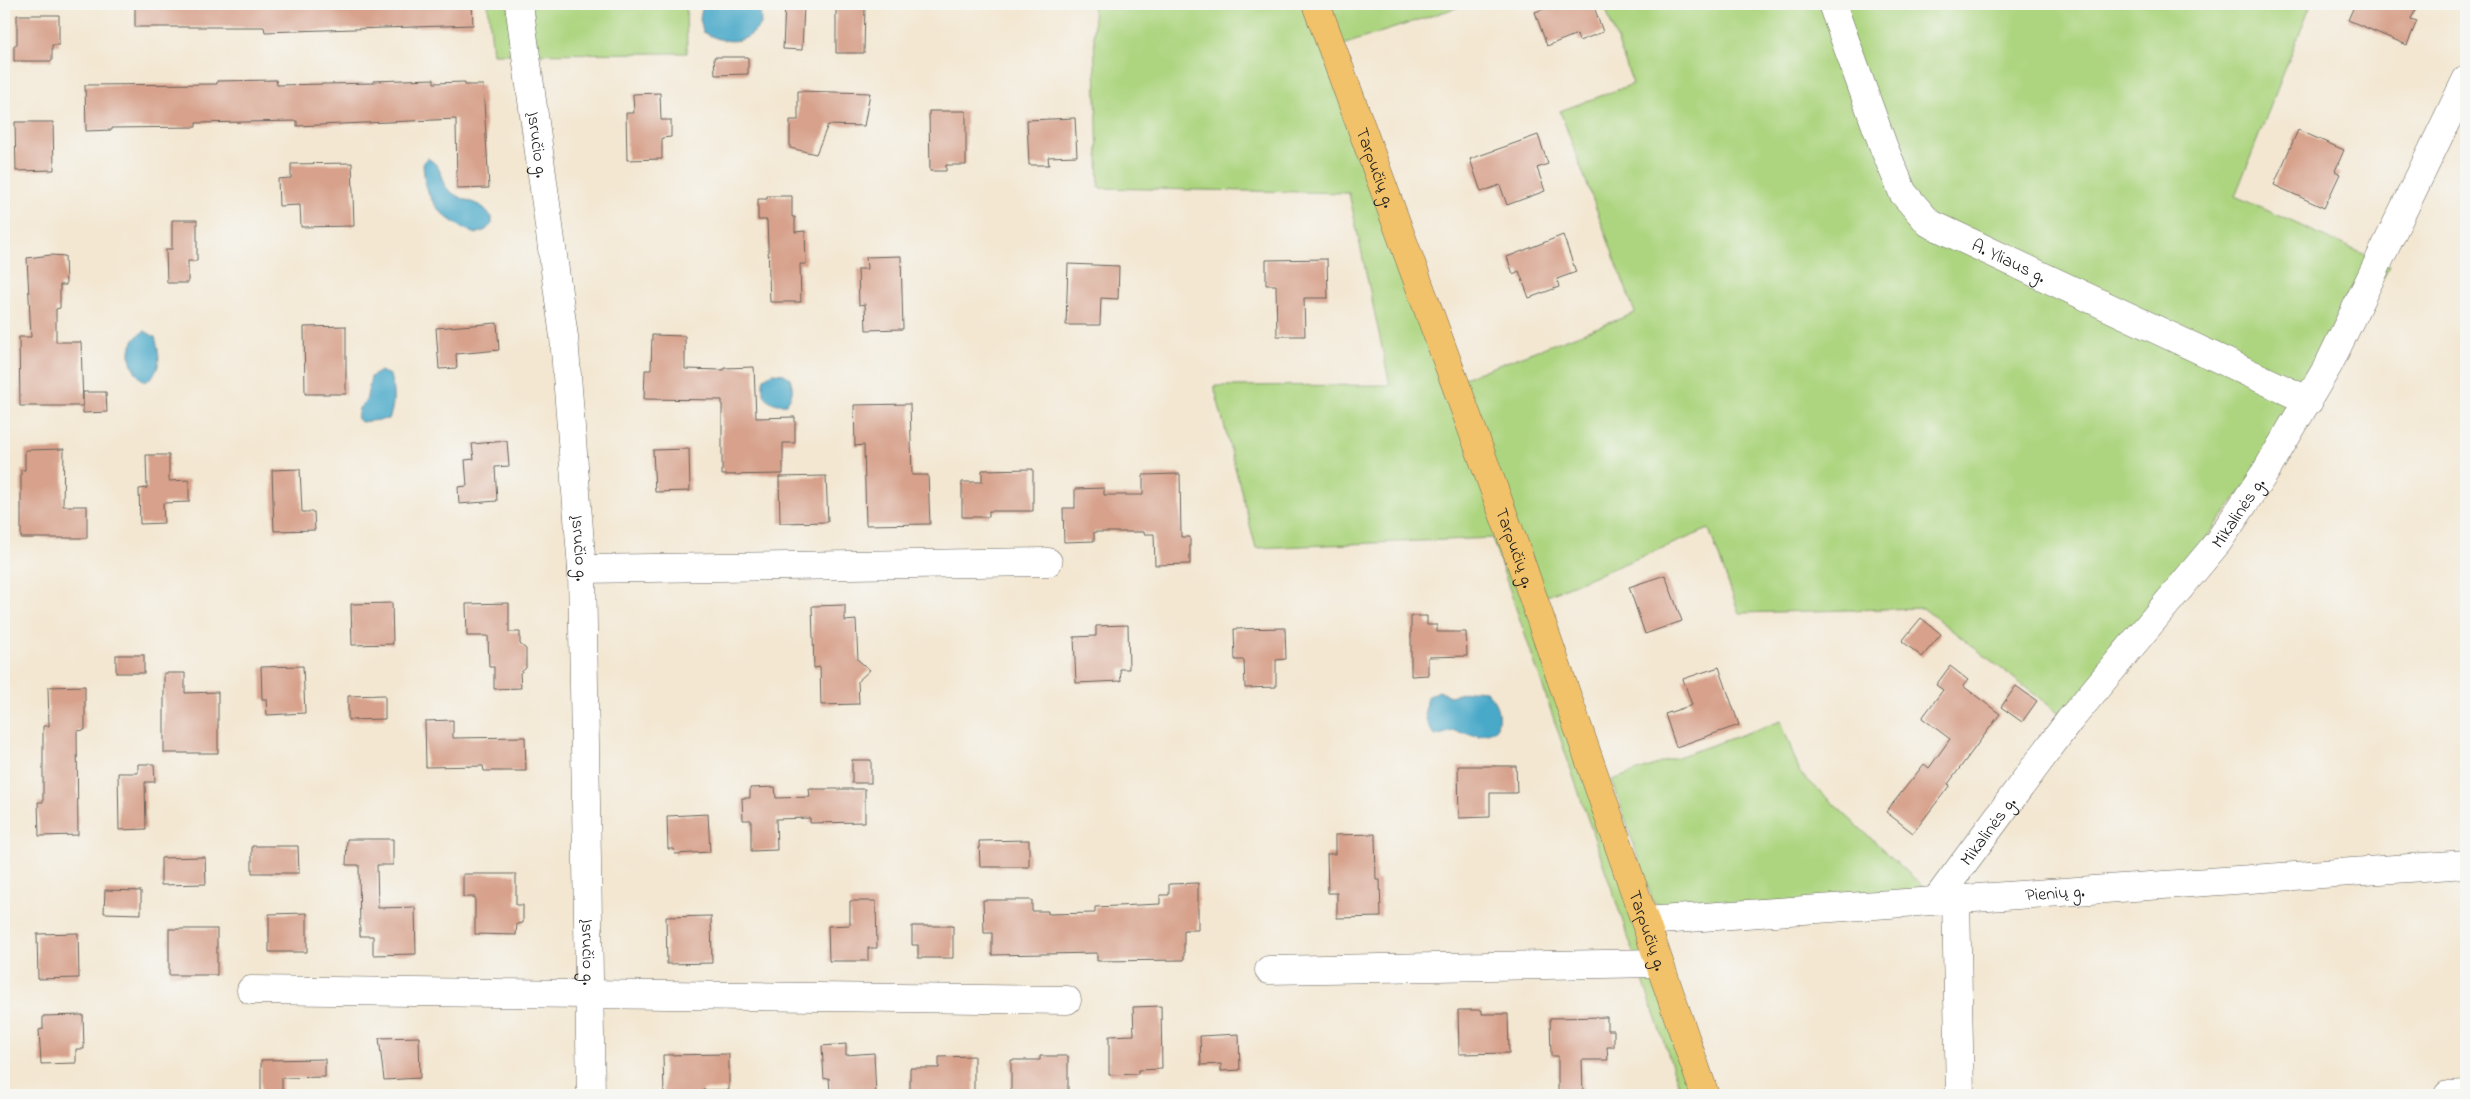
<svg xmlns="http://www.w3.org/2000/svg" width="2470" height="1099" viewBox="0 0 2470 1099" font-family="'Indie Flower',sans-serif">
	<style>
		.green { fill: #add580; stroke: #64784e }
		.water { fill: #4aa9c9; stroke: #336272 }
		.building { fill: #d7a18b }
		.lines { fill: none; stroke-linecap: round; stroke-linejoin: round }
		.minor-casing { stroke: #67635c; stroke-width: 29 }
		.major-casing { stroke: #67635c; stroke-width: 29 }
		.minor { stroke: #fff; stroke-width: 28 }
		.major { stroke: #f2c26a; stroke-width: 28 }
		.labels { text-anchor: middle; stroke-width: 4; stroke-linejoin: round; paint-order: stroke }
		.street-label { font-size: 18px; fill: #1c1c1c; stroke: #f6f6f2 }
	</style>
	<rect width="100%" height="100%" fill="#f6f6f2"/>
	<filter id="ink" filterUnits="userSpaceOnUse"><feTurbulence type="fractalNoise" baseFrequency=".02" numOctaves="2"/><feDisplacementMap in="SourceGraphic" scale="10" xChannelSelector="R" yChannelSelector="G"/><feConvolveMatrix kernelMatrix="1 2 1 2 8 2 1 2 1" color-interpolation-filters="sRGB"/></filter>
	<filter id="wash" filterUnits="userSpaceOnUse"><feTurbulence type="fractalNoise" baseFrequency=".0096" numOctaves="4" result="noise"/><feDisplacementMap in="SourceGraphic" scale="20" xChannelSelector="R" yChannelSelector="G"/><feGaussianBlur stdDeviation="1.12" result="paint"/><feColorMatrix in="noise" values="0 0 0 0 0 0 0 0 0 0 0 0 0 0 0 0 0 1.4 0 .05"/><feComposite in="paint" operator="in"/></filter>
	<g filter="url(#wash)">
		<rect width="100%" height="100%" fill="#f3e7d2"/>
		<!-- green -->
		<g class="green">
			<polygon points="488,4 686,4 687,53 493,54"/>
			<polygon points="1093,4 1468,4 1333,48 1456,381 1635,313 1560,111 1633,84 1604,4 2311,4 2235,196 2390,266 2309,401 2069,721 1923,608 1739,613 1709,529 1545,596 1705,1095 1682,1095 1492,538 1256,548 1214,386 1390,385 1349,193 1099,188"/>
			<polygon points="1781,721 1800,773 1927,890 1674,914 1653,902 1612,780"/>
		</g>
		<!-- water -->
		<g class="water">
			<path d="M703 4H760L761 24C746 46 724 44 703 32L700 18Z"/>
			<path d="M427 158C444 167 438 175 446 187 455 198 469 200 481 206 485 208 488 213 492 217V224L486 230 476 234C441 219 424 202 423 162Z"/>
			<path d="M145 331 155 337C160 354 163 372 145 382 128 369 122 342 145 331Z"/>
			<path d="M380 371 390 375C394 391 395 405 389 419L361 422 357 418 359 408 366 401 371 377Z"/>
			<path d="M773 373 784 374 790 378C794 389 793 395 786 404 769 406 759 395 764 378Z"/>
			<path d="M1474 690 1486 691C1498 703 1501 714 1496 730L1479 736 1454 731 1435 736C1425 723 1423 713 1427 697L1439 691 1450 696Z"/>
		</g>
		<g id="blocks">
			<!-- building -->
			<g class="building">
				<polygon points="135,4 472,4 473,25 265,32 264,27 135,27"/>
				<polygon points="785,4 804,5 802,50 783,49"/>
				<polygon points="1558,4 1593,4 1603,32 1579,41 1577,34 1547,46 1535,12"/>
				<polygon points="2355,4 2418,4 2411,19 2417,21 2407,45 2348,20"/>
				<polygon points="836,5 865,5 864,53 836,53"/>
				<polygon points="17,15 59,15 59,45 52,45 52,61 14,61 14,45 17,45"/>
				<polygon points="714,57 748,57 748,74 715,75"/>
				<polygon points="434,79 434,83 465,82 465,85 483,85 489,188 457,189 456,119 297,126 297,121 196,123 196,127 112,128 112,130 86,131 85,85 217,84 217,81 276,80 277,85 374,83 373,81"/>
				<polygon points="798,91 870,93 864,126 828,125 816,154 790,148 790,120 798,120"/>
				<polygon points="660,93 661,120 671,120 671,137 662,138 662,159 627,160 626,113 634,113 633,94"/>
				<polygon points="929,111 966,111 966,165 946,165 946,171 930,171"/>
				<polygon points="1075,118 1077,156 1048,157 1049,165 1029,165 1027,120"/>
				<polygon points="15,122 53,122 54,170 16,171"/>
				<polygon points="2298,130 2344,150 2335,171 2340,174 2324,208 2274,185"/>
				<polygon points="1538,135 1548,164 1537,168 1545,191 1507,205 1500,185 1481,192 1470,159"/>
				<polygon points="352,163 354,226 301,227 300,205 279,206 278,179 291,178 291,164"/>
				<polygon points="767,196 792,196 792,217 795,217 795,232 805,231 806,264 800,264 801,302 770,302 767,220 758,220 758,199 767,199"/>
				<polygon points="172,220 197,220 197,261 188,261 188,283 167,283 166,249 172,249"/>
				<polygon points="1563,235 1576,272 1557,279 1559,287 1529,298 1519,271 1513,274 1507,257"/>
				<polygon points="51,255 65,256 66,285 60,285 60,308 56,309 56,342 81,342 83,406 20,406 19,337 31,337 27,258"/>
				<polygon points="901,256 903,329 866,330 865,304 859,305 858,269 867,269 866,257"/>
				<polygon points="1327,259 1328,298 1304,298 1305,336 1277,336 1276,285 1266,285 1266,260"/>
				<polygon points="1068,264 1119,266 1118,299 1101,298 1100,325 1066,325"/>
				<polygon points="497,323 499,350 456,354 457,368 439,369 436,328"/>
				<polygon points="346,326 346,394 305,394 304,327"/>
				<polygon points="652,335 685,336 685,369 724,370 724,368 754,367 756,418 795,417 795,443 783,443 783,474 722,475 722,400 644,399 645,370 651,370"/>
				<polygon points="83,392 106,392 107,412 83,413"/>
				<polygon points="910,404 912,475 928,475 930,524 866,525 864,445 855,446 854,405"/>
				<polygon points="507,441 509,466 495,467 497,501 459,504 458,487 467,486 465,460 474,459 472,444"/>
				<polygon points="64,449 63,506 87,506 87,538 21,538 21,470 25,470 25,450"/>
				<polygon points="689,449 690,491 655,492 653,450"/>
				<polygon points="146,455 169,455 169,481 189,480 189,502 163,503 164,523 140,524 139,489 147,488"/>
				<polygon points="300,469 302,512 314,512 315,530 274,531 272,470"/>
				<polygon points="1033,469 1033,511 989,511 989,517 962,517 962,482 982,482 982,470"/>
				<polygon points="1180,474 1181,537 1190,537 1190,564 1155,565 1154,534 1144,534 1144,532 1094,532 1094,541 1064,542 1063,508 1075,508 1075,489 1104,488 1104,495 1143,495 1143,475"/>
				<polygon points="826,476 828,522 780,523 779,477"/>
				<polygon points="1665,575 1682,621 1645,634 1629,587"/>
				<polygon points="392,603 393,644 352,645 351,604"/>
				<polygon points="509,603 509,632 520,632 520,644 526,649 526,668 520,673 521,688 494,689 494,667 489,667 488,636 467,636 466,604"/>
				<polygon points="845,605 845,621 856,620 858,660 870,670 858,681 859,704 821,705 820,667 814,668 812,606"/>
				<polygon points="1411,616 1427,616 1427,625 1437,625 1437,632 1466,632 1467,656 1428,657 1428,675 1411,676"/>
				<polygon points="1921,618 1941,634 1922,657 1902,641"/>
				<polygon points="1128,625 1129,669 1120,669 1121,681 1076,683 1074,637 1096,636 1096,626"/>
				<polygon points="1285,628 1286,659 1276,660 1276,687 1245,688 1244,660 1235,660 1234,629"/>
				<rect x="116" y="655" width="28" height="18"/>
				<polygon points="303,666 305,713 267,715 266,699 262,699 261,667"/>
				<polygon points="1950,666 1968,680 1963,686 2000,714 1948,784 1950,785 1913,833 1886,812 1924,764 1929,768 1950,739 1922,718 1943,690 1936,685"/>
				<polygon points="1719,667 1739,725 1676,747 1665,714 1692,705 1683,679"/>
				<polygon points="164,673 185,673 185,693 218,692 218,753 164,753"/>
				<polygon points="85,686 85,730 77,731 78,835 39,836 38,802 43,802 43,726 49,726 48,687"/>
				<polygon points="2016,686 2037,701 2022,722 2001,707"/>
				<polygon points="385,695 385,719 348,720 348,696"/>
				<polygon points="453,720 453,738 525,737 526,771 484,771 483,766 426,767 425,721"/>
				<rect x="852" y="760" width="19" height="23"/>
				<polygon points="138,764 154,764 155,782 145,782 146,829 119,830 118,773 138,773"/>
				<polygon points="1458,766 1516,766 1517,793 1490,793 1490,817 1459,818"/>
				<polygon points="775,787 776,798 810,797 809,789 865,789 865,822 810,823 810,818 776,819 777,850 751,851 751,820 743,820 742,798 750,798 750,788"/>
				<polygon points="708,814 710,852 675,854 674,849 668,849 667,816"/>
				<polygon points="1375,834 1376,880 1380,880 1381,917 1337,918 1337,893 1328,893 1327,854 1335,854 1335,835"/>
				<polygon points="347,839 393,839 393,865 377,865 378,908 415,907 416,954 373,955 373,936 360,936 359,865 346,865"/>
				<polygon points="1029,840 1029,867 980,867 979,841"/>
				<polygon points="252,846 298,846 299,873 252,873"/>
				<polygon points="205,857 206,884 161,885 161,858"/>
				<polygon points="463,874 516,874 516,905 523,905 523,923 517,924 516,935 475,934 475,897 463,897"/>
				<polygon points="1198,883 1198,930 1184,930 1184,960 1097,961 1097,953 992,955 992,933 984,933 983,900 1032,900 1032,911 1048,911 1048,914 1095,913 1095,907 1160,904 1160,895 1169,895 1169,884"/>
				<polygon points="105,890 141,891 141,914 104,913"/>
				<polygon points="850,901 876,901 877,948 868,948 868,961 829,961 828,926 850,925"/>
				<polygon points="307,913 307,952 269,952 269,914"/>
				<polygon points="711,916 712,963 667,964 666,917"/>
				<polygon points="912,926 953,926 953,958 918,958 918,945 912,945"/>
				<rect x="169" y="929" width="48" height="46"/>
				<polygon points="78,933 79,978 38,979 37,934"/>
				<polygon points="1161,1006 1162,1069 1138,1070 1138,1074 1109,1075 1109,1036 1134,1035 1133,1007"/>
				<polygon points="1458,1010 1482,1010 1482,1014 1508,1014 1509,1053 1459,1054"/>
				<polygon points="83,1015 84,1049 76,1049 76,1063 41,1064 39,1030 43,1029 43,1016"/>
				<polygon points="1607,1017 1607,1030 1614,1030 1614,1047 1607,1047 1608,1060 1582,1060 1583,1095 1558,1095 1558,1056 1551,1056 1550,1018"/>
				<polygon points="1239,1034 1240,1070 1221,1071 1221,1064 1201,1065 1200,1036"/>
				<polygon points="419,1037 420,1078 384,1080 379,1038"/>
				<polygon points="846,1044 846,1055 874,1053 876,1095 834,1095 834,1091 830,1092 829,1078 824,1079 822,1046"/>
				<polygon points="729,1054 729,1090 703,1090 703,1095 664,1095 663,1055"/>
				<polygon points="974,1056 974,1095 910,1095 910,1068 939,1068 939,1057"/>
				<polygon points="1040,1056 1068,1056 1068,1095 1011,1092 1011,1060 1040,1060"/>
				<polygon points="325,1059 325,1077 282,1078 282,1095 261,1095 261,1060"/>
			</g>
		</g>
	</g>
	<g filter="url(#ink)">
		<use href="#blocks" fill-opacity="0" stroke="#67635c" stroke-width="1"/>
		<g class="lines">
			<defs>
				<g id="minor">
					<path id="s1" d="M519 4 564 337 582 569 591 1095"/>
					<path id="s2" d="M1832 4 1884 148 1903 193 1929 223 2309 401"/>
					<polyline points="582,569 1048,562"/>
					<polyline points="1956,898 1960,1095"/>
					<path id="s3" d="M1937 899 2069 721 2218 542 2266 471 2329 364 2466 80"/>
					<path id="s4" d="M1645 921 2466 864"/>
					<polyline points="1269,970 1659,963"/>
					<polyline points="251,990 1067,1000"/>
					<polyline points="2448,1095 2466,1094"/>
				</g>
				<g id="major">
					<path id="s5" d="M1316 4 1520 560 1705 1095"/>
				</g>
			</defs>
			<!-- minor casing -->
			<use href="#minor" class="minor-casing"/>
			<!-- major casing -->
			<use href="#major" class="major-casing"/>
			<!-- minor -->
			<use href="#minor" class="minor"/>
			<!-- major -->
			<use href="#major" class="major"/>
		</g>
	</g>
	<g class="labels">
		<!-- street labels -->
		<g class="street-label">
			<text dy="6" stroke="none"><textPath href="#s1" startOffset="142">Įsručio g.</textPath></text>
			<text dy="6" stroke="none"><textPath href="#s5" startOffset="174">Tarpučių g.</textPath></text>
			<text dy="6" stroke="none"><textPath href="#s2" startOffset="330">A. Yliaus g.</textPath></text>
			<text dy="6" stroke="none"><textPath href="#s3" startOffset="490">Mikalinės g.</textPath></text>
			<text dy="6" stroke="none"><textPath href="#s1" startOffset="548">Įsručio g.</textPath></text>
			<text dy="6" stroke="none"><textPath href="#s5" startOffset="579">Tarpučių g.</textPath></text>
			<text dy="6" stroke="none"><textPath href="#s3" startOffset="85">Mikalinės g.</textPath></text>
			<text dy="6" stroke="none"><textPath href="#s4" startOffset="411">Pienių g.</textPath></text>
			<text dy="6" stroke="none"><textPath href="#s5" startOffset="984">Tarpučių g.</textPath></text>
			<text dy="6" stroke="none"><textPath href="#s1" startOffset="952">Įsručio g.</textPath></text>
		</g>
	</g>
	<!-- margin -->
	<rect width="2470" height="1099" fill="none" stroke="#f6f6f2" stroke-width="20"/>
</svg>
